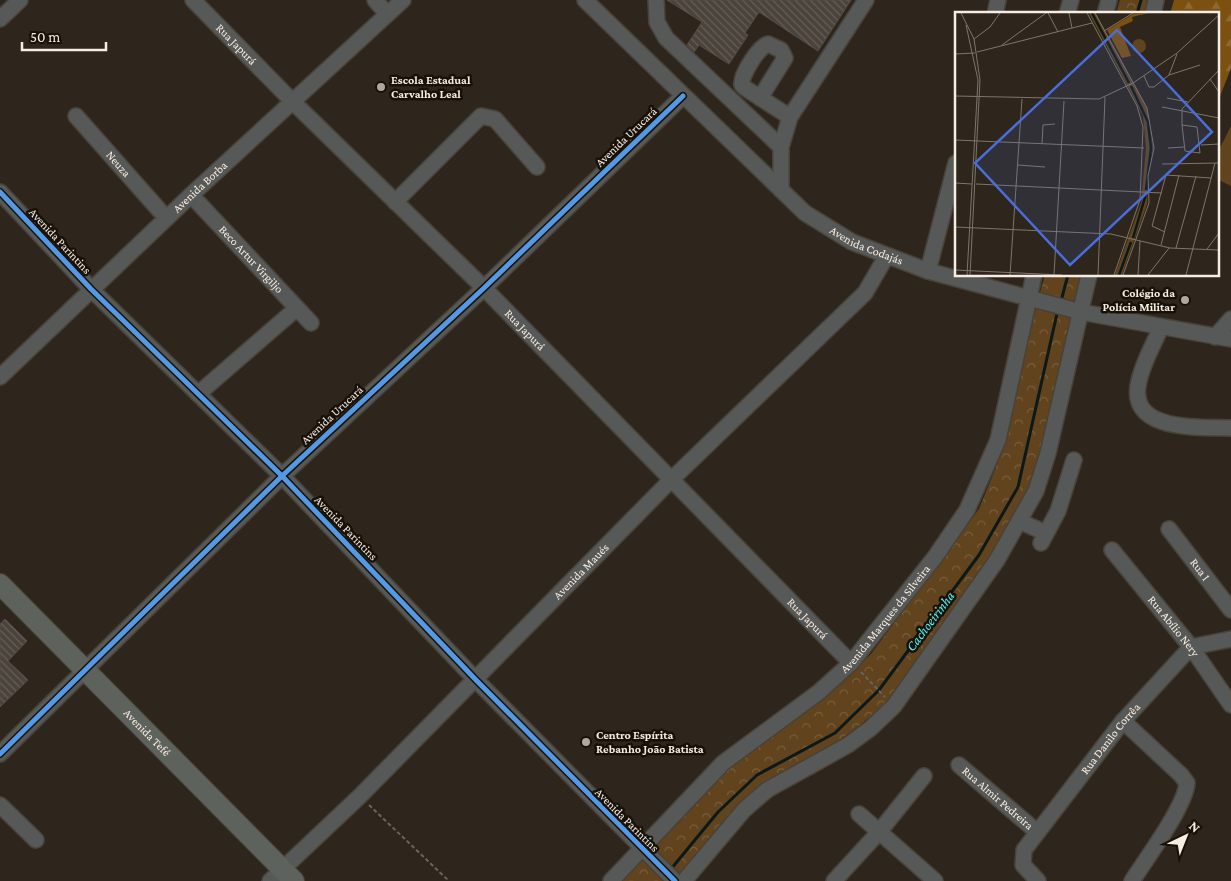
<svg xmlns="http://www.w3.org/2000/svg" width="1231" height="881" viewBox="0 0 1231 881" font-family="'Crimson Pro',serif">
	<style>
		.green { fill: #61431d }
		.forest { fill: url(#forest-firs) }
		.park { fill: url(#park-crowns) }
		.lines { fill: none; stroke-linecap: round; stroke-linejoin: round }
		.stream { stroke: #0c1919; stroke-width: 3 }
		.building { fill: url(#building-back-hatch); stroke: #534d44 }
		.minor-casing { stroke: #484239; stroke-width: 18 }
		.major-casing { stroke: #484239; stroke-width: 22 }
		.path { stroke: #656561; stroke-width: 2; stroke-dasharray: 4 2.5; stroke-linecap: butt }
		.minor { stroke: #565957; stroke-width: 15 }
		.major { stroke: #5e625d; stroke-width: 20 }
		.cycleway-casing { stroke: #171109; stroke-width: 8 }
		.cycleway { stroke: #5399e6; stroke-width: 5 }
		.poi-dot { fill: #b1a79d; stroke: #171109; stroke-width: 2 }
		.labels { text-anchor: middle; stroke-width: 5; stroke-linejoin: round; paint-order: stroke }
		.street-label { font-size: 12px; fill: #f7ede2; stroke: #171109 }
		.poi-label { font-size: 12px; font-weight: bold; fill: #f7ede2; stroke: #171109; text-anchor: start }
		.water-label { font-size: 14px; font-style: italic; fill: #4ff2fa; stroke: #171109 }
		.inset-river { fill: none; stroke: #0c1919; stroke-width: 2.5 }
		.inset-road { fill: none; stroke: #7e766b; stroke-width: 1 }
		.view { fill: #496eda; fill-opacity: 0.15; stroke: #496eda; stroke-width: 2.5 }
		.inset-edge { fill: none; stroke: #f7ede2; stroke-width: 2.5 }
	</style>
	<defs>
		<pattern id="forest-firs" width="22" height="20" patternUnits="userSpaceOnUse" patternTransform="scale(1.25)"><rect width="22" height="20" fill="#7b5010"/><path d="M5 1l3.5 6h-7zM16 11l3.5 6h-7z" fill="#8e6a32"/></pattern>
		<pattern id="park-crowns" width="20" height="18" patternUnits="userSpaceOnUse" patternTransform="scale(1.25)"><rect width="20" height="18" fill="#61431d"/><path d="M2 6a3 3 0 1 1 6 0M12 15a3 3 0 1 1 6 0" fill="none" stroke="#785e3e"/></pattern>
		<pattern id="building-back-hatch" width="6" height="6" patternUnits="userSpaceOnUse" patternTransform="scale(1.25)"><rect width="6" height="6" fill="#4a433b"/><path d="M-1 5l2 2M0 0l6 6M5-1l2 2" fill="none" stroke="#655e57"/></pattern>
	</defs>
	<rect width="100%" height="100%" fill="#2e261c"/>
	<!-- green -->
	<polygon class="green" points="1231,126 1231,186 1217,179 1217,154"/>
	<!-- forest -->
	<polygon class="forest" points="1174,0 1231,0 1231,68 1217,104 1217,14 1170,14"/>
	<!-- park -->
	<g class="park">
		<polygon points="1120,0 1159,0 1155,14 1116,14"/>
		<polygon points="1045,275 1082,275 1034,488 987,567 890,700 860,725 719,829 673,881 615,881 699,790 760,740 822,700 871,654 979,509 996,467 1008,427 1035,310"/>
	</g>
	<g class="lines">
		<!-- stream -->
		<g class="stream">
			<polyline points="1137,14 1141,0"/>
			<polyline points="1061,301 1068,275"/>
			<polyline points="671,869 718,812 757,775 835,733 879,690 979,555 1018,487 1058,309"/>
		</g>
	</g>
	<!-- building -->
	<g class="building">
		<polygon points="667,0 851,0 818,51 759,12 745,33 748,35 729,64 699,45 694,52 687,45 702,22"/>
		<polygon points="5,619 27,641 8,661 28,680 0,707 0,624"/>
	</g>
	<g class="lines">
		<defs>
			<g id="minor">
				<path id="s1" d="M193 0 292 101 484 288 851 663"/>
				<polyline points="375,0 382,8"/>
				<path id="s2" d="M585 0 805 213 852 242 928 271 1081 312 1231 339"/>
				<polyline points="656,0 657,22 666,38 781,147"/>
				<polyline points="995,14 998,0"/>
				<polyline points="1067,14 1071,0"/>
				<polyline points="1105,14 1109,0"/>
				<polyline points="1153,14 1156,0"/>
				<polyline points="0,19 20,0"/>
				<path d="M760 98 785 58 781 50 768 44C759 46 740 76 742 85L745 88 790 117"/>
				<path id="s3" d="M76 116 160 211"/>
				<polyline points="781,190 781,147 790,117 866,0"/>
				<polyline points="0,192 91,289 282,476 476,680 675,881"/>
				<path id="s4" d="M191 195 311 323"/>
				<polyline points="395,202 481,116 495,119 537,167"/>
				<polyline points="928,271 956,163"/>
				<path d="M1161 327C1154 344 1143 362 1139 381 1126 432 1198 427 1231 428"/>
				<polyline points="1215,337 1231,319"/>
				<path id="s5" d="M0 377 191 195 403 0"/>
				<polyline points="198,394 297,308"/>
				<polyline points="1019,521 1046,533"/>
				<path id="s6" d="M1169 529 1231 610"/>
				<polyline points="1041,543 1058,511 1074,460"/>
				<path id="s7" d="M1112 550 1191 647 1231 705"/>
				<path d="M1123 721 1181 775 1187 783C1185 807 1146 859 1132 881"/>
				<polyline points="0,754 282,476 484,288 683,96"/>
				<path id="s8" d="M959 765 1036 831"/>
				<polyline points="0,805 36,840"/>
				<polyline points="859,814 935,881"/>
				<path id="s9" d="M270 881 360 796 671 480 865 293 886 257"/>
				<path id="s10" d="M611 881 723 763 819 692 851 663 935 557 967 510 998 440 1034 275"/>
				<polyline points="684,881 744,810 767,790 848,745 871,728 894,706 997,560 1036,491 1048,453 1089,275"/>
				<polyline points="834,881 879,832 924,776"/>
				<path id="s11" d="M1038 881 1023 865 1024 850 1123 721 1191 647 1231 639"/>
			</g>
			<g id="major">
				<path id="s12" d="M0 584 294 881"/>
			</g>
		</defs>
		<!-- minor casing -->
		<use href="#minor" class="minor-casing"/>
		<!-- major casing -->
		<use href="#major" class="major-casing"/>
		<!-- path -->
		<g class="path">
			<polyline points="861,672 885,697"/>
			<polyline points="369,805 449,881"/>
		</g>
		<!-- minor -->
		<use href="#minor" class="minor"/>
		<!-- major -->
		<use href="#major" class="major"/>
		<defs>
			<g id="cycleway">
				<polyline points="0,192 91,289 282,476 476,680 675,881"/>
				<polyline points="0,754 282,476 484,288 683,96"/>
			</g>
		</defs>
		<!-- cycleway casing -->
		<use href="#cycleway" class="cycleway-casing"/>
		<!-- cycleway -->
		<use href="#cycleway" class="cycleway"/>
	</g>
	<!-- markers -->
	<g class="poi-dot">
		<circle cx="381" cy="87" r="5"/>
		<circle cx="1185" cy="300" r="5"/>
		<circle cx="586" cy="742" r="5"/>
	</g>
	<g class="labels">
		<!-- street labels -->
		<g class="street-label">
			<text dy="4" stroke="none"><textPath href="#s1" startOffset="62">Rua Japurá</textPath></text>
			<text transform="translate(626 137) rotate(-44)" y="4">Avenida Urucará</text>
			<text dy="4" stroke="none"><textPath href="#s3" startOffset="64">Neuza</textPath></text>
			<text dy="4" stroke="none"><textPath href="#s5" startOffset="276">Avenida Borba</textPath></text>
			<text transform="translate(60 241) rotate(47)" y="4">Avenida Parintins</text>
			<text dy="4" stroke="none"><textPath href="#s2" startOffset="376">Avenida Codajás</textPath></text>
			<text dy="4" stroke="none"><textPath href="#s4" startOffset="88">Beco Artur Virgiljo</textPath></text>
			<text dy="4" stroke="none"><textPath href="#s1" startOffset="468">Rua Japurá</textPath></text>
			<text transform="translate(332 415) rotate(-43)" y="4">Avenida Urucará</text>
			<text transform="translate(346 528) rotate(46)" y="4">Avenida Parintins</text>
			<text dy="4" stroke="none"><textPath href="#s6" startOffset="51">Rua I</textPath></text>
			<text dy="4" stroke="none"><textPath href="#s9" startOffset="439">Avenida Maués</textPath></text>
			<text dy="4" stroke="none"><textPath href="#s1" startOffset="872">Rua Japurá</textPath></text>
			<text dy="4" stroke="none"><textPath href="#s10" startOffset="381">Avenida Marques da Silveira</textPath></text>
			<text dy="4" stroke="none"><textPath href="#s7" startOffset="98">Rua Abílio Nery</textPath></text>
			<text dy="4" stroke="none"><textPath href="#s12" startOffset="209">Avenida Tefé</textPath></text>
			<text dy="4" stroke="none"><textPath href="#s11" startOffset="178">Rua Danilo Corrêa</textPath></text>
			<text dy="4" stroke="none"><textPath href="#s8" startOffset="51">Rua Almir Pedreira</textPath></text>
			<text transform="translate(627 820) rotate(45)" y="4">Avenida Parintins</text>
		</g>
		<!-- poi labels -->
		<g class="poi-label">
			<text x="391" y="84">Escola Estadual<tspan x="391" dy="14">Carvalho Leal</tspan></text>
			<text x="1175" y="297" text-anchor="end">Colégio da<tspan x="1175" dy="14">Polícia Militar</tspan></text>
			<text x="596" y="739">Centro Espírita<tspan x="596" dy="14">Rebanho João Batista</tspan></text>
		</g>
		<!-- water labels -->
		<g class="water-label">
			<text transform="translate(930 621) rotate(-53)" y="5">Cachoeirinha</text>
		</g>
	</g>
	<!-- overview -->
	<g transform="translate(955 12)">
		<rect width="264" height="264" fill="#2e261c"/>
		<path d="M177 34a7 7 0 1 1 14 0a7 7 0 1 1-14 0Z" fill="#61431d"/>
		<path d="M194 1 177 5 178 9 165 15 176 44 167 46 152 18 178 2Z" fill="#7b5010"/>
		<path d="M134 1H140L192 96 198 136 193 157 192 192 167 263H160L186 191 191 136 188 104Z" fill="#61431d"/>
		<path class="inset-river" d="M137 1 174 71M176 74 193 110 196 136 191 178M178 226 191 182M164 263 176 230"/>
		<path class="inset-road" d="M6 1 19 27 25 68 15 263M93 1 103 20M114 1 117 16M132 1 182 94 188 115 185 188 159 263M140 1 192 96 199 136 193 164 194 191 168 263M11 13 23 68 12 263M149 19 178 1M19 27 35 15 45 1M47 33 91 1M22 40 137 11M0 42 20 41M214 63 245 53M189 64 194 75H199L214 63 222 42M255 67 264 80M0 84 144 87 178 71 222 41 264 3M212 86 233 90M207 95 264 106M264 112V133M227 113 242 115 245 141 230 139 227 113V97L264 58M0 128 189 136M87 132 88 113 100 112M246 133 264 132M213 136 229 135M207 152 264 151M63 153 90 155M0 171 17 172M21 172 207 181M0 215 156 222 215 236 264 238M210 220 197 214 211 163 256 166M206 233 224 163M221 236 241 164M252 237 264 221M0 258 107 263M55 263 67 87M99 263 109 89M143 263 150 85M183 263 185 229M193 263 214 236M231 263 260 151"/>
		<path class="view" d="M162 18 257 120 115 253 20 151Z"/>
		<rect width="264" height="264" class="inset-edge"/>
	</g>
	<!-- north arrow -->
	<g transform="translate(1186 836) rotate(43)" stroke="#171109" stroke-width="4" paint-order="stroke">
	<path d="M0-4L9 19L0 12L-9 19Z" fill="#f7ede2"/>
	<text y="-8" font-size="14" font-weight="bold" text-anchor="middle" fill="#f7ede2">N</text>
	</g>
	<!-- scale -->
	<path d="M22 42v8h84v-8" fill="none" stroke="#f7ede2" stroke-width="2.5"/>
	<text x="30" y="42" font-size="15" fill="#f7ede2" stroke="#171109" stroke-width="4" paint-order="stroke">50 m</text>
</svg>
